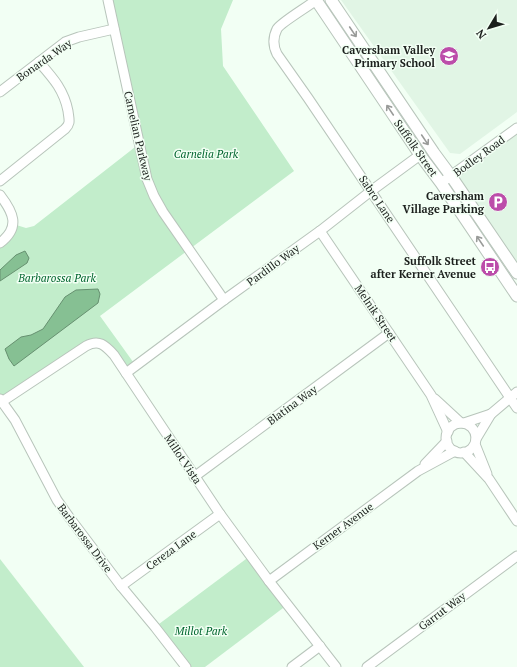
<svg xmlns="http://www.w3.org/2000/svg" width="517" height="667" viewBox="0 0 517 667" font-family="'PT Serif',serif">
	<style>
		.built { fill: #e1f5e5 }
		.green { fill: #c2edcb }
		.water { fill: #86c093; stroke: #669070 }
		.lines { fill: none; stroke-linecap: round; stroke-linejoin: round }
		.minor-casing { stroke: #b8c5bb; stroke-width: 11 }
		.tertiary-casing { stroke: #b8c5bb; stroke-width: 13 }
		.minor { stroke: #fff; stroke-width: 9 }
		.tertiary { stroke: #fff; stroke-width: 11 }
		.oneway { stroke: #999b99 }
		.labels { text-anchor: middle; stroke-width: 3; stroke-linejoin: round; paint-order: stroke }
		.poi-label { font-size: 11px; font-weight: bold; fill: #1c201d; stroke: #f2fff4; text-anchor: end }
		.street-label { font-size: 11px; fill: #1c201d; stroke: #f2fff4 }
		.park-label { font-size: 11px; font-style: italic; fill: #01652e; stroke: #f2fff4 }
	</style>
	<rect width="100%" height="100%" fill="#f2fff4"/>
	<!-- built -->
	<g class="built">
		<polygon points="341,0 517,0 517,112 460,154 450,153"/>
		<polygon points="517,128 517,273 451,176"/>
	</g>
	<!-- green -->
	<g class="green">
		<polygon points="108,0 233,0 221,29 223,66 294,171 100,316 136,366 126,373 98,342 0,399 0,243 13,224 26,228 34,226 139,144"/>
		<polygon points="250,556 287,605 205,667 186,667 155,627"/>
		<polygon points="0,559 84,667 0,667"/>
	</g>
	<!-- water -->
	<g class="water">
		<polygon points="25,251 29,258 27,263 0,281 0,270 16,255"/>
		<polygon points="98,289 100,294 98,303 14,366 9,359 5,349 21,337 31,335 43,329 65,297 76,290"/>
	</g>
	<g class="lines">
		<defs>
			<g id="minor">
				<polyline points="108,0 147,179 154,196 163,212 224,300"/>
				<path d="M316 0C309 6 280 23 277 29 273 37 273 46 277 54L308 98 517 408"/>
				<polyline points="0,92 65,42 79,37 114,29"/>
				<path d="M0 181 65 129C71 123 69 120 68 111 64 90 53 78 39 62"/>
				<polyline points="441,183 517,128"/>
				<path d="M0 195C13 212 21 227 0 243"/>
				<polyline points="320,231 431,395 448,432"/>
				<polyline points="126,373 224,300 320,231 371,191 420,155"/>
				<polyline points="0,399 15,420 57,500 69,517 121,586 155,627 186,667"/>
				<polyline points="435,399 461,423"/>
				<path d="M3 401 86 346C99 339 105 345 114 355L220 514 269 581 336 667"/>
				<polyline points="464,423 491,414"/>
				<circle cx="461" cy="438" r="15"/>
				<polyline points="476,439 491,414 517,392"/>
				<polyline points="475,444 487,474"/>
				<polyline points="464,452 489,479 517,521"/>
				<polyline points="425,464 447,441"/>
				<polyline points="194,477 389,333"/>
				<polyline points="269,581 418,471 455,451"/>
				<polyline points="121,586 220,514"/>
				<polyline points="292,667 320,646"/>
				<polyline points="367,667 517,556"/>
			</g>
			<g id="tertiary">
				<polyline points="316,0 420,155 441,183 517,296"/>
				<polyline points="331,0 434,153 451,176 517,273"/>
			</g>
		</defs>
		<!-- minor casing -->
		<use href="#minor" class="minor-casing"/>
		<!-- tertiary casing -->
		<use href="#tertiary" class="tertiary-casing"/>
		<!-- minor -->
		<use href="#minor" class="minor"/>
		<!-- tertiary -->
		<use href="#tertiary" class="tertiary"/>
	</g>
	<!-- one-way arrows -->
	<defs><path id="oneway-shaft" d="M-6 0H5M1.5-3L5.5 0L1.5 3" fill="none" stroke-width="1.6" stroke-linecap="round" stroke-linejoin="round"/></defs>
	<g class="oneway">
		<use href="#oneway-shaft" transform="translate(353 32) rotate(56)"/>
		<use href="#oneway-shaft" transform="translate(390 110) rotate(-124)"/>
		<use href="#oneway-shaft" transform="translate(425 140) rotate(56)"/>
		<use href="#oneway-shaft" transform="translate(480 241) rotate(-124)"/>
	</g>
	<!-- icons -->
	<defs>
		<symbol id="school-disc" viewBox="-11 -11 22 22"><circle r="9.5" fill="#bc4daa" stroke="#f2fff4"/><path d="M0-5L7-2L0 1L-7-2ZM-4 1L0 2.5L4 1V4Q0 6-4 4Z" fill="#fff"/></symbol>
		<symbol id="parking-disc" viewBox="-11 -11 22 22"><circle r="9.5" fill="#bc4daa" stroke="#f2fff4"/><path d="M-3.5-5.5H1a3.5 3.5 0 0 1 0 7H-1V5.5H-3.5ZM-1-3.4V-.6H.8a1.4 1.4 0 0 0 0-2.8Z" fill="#fff"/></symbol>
		<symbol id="bus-disc" viewBox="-11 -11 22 22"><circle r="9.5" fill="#bc4daa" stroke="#f2fff4"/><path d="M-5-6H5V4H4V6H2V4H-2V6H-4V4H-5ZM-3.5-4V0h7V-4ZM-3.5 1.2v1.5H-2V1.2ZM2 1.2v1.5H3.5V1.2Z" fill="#fff"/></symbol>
	</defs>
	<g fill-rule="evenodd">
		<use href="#school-disc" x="438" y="45" width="22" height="22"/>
		<use href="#parking-disc" x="487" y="191" width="22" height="22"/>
		<use href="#bus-disc" x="479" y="256" width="22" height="22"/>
	</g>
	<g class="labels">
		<!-- poi labels -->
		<g class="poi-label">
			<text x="435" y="54">Caversham Valley<tspan x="435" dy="13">Primary School</tspan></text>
			<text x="484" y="200">Caversham<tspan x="484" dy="13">Village Parking</tspan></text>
			<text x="476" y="265">Suffolk Street<tspan x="476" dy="13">after Kerner Avenue</tspan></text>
		</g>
		<!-- street labels -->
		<g class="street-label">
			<text transform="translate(44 60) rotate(-35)" y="4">Bonarda Way</text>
			<text transform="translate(138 136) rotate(77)" y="4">Carnelian Parkway</text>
			<text transform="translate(416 148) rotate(55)" y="4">Suffolk Street</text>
			<text transform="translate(479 156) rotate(-36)" y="4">Bodley Road</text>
			<text transform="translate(377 199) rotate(56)" y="4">Sabro Lane</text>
			<text transform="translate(273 265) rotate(-36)" y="4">Pardillo Way</text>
			<text transform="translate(376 313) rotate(56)" y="4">Melnik Street</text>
			<text transform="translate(292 405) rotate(-36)" y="4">Blatina Way</text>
			<text transform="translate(183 459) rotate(56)" y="4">Millot Vista</text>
			<text transform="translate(343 526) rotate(-36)" y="4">Kerner Avenue</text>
			<text transform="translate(85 538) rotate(53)" y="4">Barbarossa Drive</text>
			<text transform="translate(171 550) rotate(-36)" y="4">Cereza Lane</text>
			<text transform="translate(442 611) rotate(-37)" y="4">Garrut Way</text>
		</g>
		<!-- park labels -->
		<g class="park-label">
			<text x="206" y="158">Carnelia Park</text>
			<text x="57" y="282">Barbarossa Park</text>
			<text x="201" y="635">Millot Park</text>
		</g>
	</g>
	<!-- north arrow -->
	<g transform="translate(489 28) rotate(232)" stroke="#f2fff4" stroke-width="3" paint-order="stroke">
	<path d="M0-3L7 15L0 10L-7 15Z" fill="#1c201d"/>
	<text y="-6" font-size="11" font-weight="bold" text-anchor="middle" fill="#1c201d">N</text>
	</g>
</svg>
